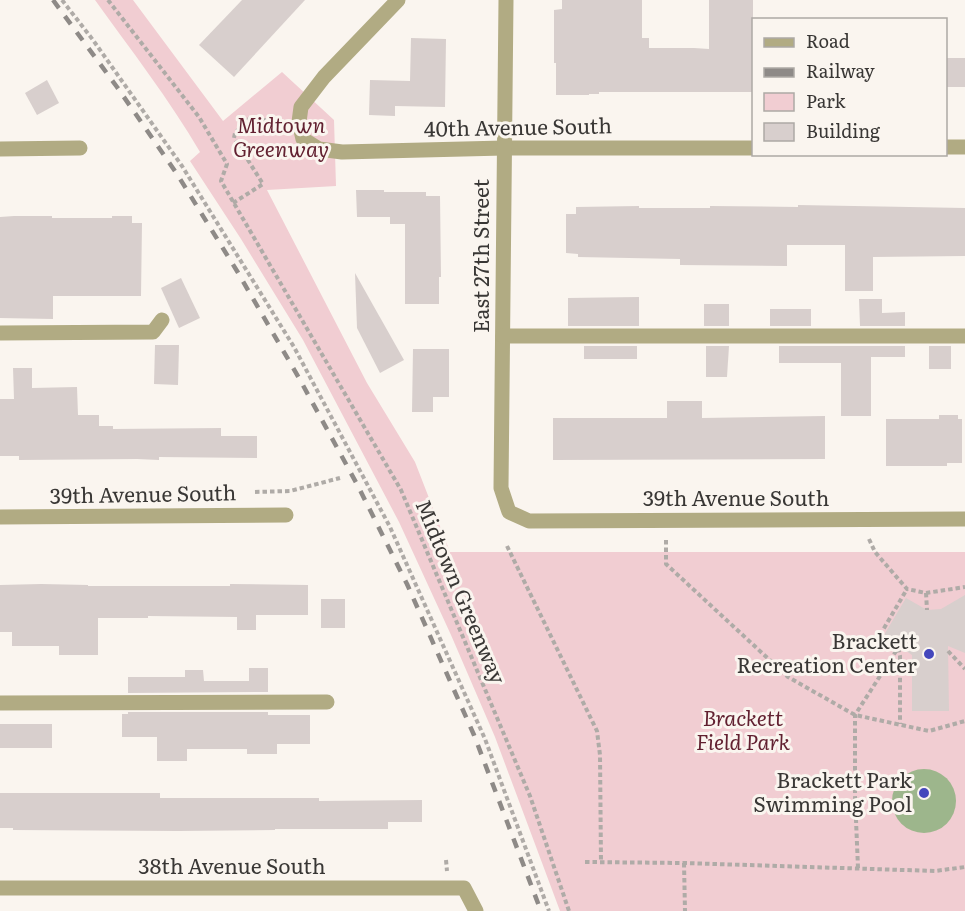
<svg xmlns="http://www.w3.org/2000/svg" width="965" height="911" viewBox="0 0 965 911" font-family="Literata,serif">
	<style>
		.green { fill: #f1cdd2 }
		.water { fill: #9db68c }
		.building { fill: #d8cfcd }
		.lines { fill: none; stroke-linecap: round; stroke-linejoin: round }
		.path { stroke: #afaba7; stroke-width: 4; stroke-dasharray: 4.5 3; stroke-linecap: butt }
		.minor { stroke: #b1ab83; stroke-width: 15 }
		.rail { stroke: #8e8a87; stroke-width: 4.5; stroke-dasharray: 10 10; stroke-linecap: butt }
		.poi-dot { fill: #4447bc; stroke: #faf5ef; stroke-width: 2 }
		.labels { text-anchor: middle; stroke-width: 6; stroke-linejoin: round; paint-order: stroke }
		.park-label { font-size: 21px; font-style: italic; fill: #622131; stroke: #faf5ef }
		.street-label { font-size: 21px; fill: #393735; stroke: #faf5ef }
		.poi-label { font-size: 21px; fill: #393735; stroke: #faf5ef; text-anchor: end }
	</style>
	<rect width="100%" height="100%" fill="#faf5ef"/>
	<!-- green -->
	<path class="green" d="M95 0H133L223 121 282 72 334 120 336 186 267 190 367 383 415 462 450 552H965V911H560L495 737 451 635 399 522 303 340 241 239 190 161 200 152C169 99 131 50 95 0Z"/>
	<!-- water -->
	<circle class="water" cx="924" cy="801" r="32"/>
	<!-- building -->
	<g class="building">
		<polygon points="242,0 305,0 234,77 199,45"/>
		<polygon points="562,0 642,0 642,38 649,38 649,48 694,48 709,49 709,0 753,0 753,92 599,92 599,94 589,94 589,95 556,95 556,63 554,63 554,10 562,9"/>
		<polygon points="411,38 446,39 445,107 395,106 395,116 369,115 370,80 410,81"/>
		<rect x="945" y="58" width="20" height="29"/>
		<polygon points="47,80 59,103 37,115 25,93"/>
		<polygon points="356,190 384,190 384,192 426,192 426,196 440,196 441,277 439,277 439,304 405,304 405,224 390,224 390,217 357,217"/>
		<polygon points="798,205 965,208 965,256 873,257 873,291 845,291 845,245 787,245 787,266 680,265 680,259 578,257 578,254 566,253 566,214 576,214 576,207 639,206 639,208 710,208 710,206 798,207"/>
		<polygon points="14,216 52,216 52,218 112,218 112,216 132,216 132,223 142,223 141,296 53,296 53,319 0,318 0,217"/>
		<polygon points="355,273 404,360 380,373 357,328"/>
		<polygon points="181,278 200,318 179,328 161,288"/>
		<polygon points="639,297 639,326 568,326 568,298"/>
		<polygon points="859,299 882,299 882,313 905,312 905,326 860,326"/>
		<rect x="704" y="304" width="25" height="22"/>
		<rect x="770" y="309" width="41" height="17"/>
		<polygon points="155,345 179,345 178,385 154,384"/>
		<rect x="584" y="346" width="53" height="13"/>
		<polygon points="706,346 729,346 727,377 706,377"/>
		<polygon points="779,346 905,346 905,357 871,357 871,416 841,416 841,363 779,363"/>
		<rect x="929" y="346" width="22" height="23"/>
		<polygon points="413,349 449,349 449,397 433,397 433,412 412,412"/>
		<polygon points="13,368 32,368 32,388 77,387 78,415 99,415 99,426 113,426 113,429 221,428 221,436 257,436 257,458 159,457 159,460 137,459 19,460 19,456 0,456 0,399 14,399"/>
		<polygon points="667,401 702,401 702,418 825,416 825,459 553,460 553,418 667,418"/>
		<polygon points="939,415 958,415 958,419 962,419 962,463 947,463 947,466 886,466 886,419 939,419"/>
		<polygon points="41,584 88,585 88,586 230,586 230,584 308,585 308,615 256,615 256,630 237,630 237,617 148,616 148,618 98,618 98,655 59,655 59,646 12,646 12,632 0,632 0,585"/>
		<polygon points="965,595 965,653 948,646 949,711 912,711 912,655 884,635 906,598 927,610 941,609"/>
		<rect x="321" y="599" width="24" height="29"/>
		<polygon points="249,668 268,668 268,692 128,693 128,677 185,677 185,670 203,670 204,681 249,681"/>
		<polygon points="128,712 268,712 268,715 310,715 310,744 277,744 277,754 247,754 247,749 187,749 187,761 157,761 157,737 122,737 122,714 128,714"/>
		<rect x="0" y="724" width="52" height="24"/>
		<polygon points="0,793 160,793 160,798 319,798 319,801 422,800 422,822 388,822 388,829 275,829 275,830 178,831 13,830 13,828 0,828"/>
	</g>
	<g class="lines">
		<!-- path -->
		<g class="path">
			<polyline points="62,0 93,40 182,166 294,347 390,527 485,739 549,911"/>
			<polyline points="108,0 199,117 227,164 221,181 401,490 530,796 569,911"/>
			<polyline points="233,203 263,184 234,138 235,133 250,118 277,122"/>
			<polyline points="255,492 290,491 340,478"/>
			<polyline points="869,539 875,552 907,589 926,593 965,587"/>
			<polyline points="666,540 666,564 788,677 855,715 929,731 965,721"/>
			<polyline points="507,546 597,731 600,755 601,862"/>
			<polyline points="926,593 927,610"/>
			<polyline points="898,648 900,656 900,724"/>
			<polyline points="948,651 965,669"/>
			<polyline points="446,860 447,871"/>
			<polyline points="585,862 684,863 935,871 965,867"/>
			<polyline points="684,863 685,911"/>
			<polyline points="858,868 855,796 855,715 898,648 880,635 907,589"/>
		</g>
		<!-- minor -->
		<g class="minor">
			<polyline points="398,0 324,77 301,107 299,122 303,139 319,149 342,152 504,148 754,148"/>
			<polyline points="506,0 501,488 509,512 529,521 965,519"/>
			<polyline points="946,147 965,147"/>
			<polyline points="0,149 80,148"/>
			<polyline points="0,333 153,332 162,320"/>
			<polyline points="503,336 965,336"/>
			<polyline points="0,517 286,515"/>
			<polyline points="0,703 327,702"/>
			<polyline points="0,888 464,888 476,911"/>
		</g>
		<!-- rail -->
		<polyline class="rail" points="53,0 117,87 177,174 237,271 299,378 358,486 407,584 474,735 541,911"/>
	</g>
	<!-- markers -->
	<g class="poi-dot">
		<circle cx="929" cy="654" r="6"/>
		<circle cx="924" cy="793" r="6"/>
	</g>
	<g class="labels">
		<!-- park labels -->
		<g class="park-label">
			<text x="281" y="133">Midtown<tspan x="281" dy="24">Greenway</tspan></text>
			<text x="743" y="726">Brackett<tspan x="743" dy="24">Field Park</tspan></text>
		</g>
		<!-- street labels -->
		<g class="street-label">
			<text transform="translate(518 128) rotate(-1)" y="7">40th Avenue South</text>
			<text transform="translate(482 256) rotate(-90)" y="7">East 27th Street</text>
			<text transform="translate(143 495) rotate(-1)" y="7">39th Avenue South</text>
			<text x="736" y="506">39th Avenue South</text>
			<text transform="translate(460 592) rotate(67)" y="7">Midtown Greenway</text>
			<text x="232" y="874">38th Avenue South</text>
		</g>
		<!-- poi labels -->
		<g class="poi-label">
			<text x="917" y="649">Brackett<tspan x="917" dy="24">Recreation Center</tspan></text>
			<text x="912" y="788">Brackett Park<tspan x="912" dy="24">Swimming Pool</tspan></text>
		</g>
	</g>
	<!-- legend -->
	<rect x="752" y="18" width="195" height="138" fill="#faf5ef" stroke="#ada9a5" stroke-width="1.5"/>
	<rect x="764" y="38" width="30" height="9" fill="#b1ab83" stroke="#ada9a5" stroke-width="1.5"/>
	<text x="806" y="48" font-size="18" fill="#393735">Road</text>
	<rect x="764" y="68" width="30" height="9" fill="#8e8a87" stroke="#ada9a5" stroke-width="1.5"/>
	<text x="806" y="78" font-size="18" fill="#393735">Railway</text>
	<rect x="764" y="93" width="30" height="18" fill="#f1cdd2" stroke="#ada9a5" stroke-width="1.5"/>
	<text x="806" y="108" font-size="18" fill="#393735">Park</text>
	<rect x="764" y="123" width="30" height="18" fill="#d8cfcd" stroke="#ada9a5" stroke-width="1.5"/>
	<text x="806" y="138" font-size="18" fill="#393735">Building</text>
</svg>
